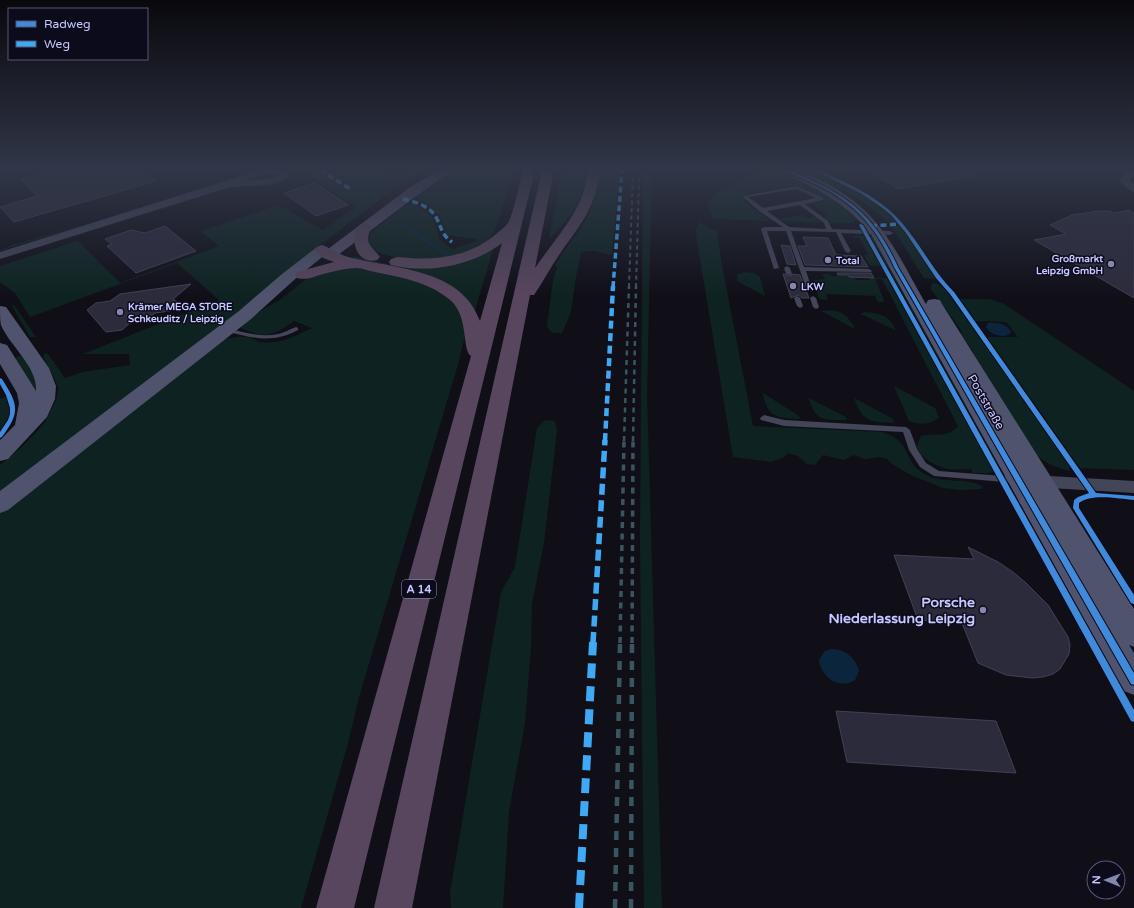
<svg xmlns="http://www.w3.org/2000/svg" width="1134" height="908" viewBox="0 0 1134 908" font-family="'Varela Round',sans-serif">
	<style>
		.green { fill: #0e2321 }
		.water { fill: #0b263c }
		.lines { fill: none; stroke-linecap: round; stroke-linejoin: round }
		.stream { stroke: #0b263c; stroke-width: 3 }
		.building { fill: #2c2b3c; stroke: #414157 }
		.lane { fill: #434559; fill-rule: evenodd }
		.street { fill: #434559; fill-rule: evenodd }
		.secondary { fill: #50536d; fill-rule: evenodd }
		.primary { fill: #564f6c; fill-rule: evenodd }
		.highway { fill: #58465e; fill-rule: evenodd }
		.rail-far3 { stroke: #3a555f; stroke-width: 2; stroke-dasharray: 4 3.5; stroke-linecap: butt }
		.rail-far2 { stroke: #3a555f; stroke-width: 2.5; stroke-dasharray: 5 4.5; stroke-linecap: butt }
		.rail-far1 { stroke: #3a555f; stroke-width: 3.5; stroke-dasharray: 6 5.5; stroke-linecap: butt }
		.rail { stroke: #3a555f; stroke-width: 4.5; stroke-dasharray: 9 8; stroke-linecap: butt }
		.quiet-far3 { stroke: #3fa9f5; stroke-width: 3.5; stroke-dasharray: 6 3.5; stroke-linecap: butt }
		.quiet-far2 { stroke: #3fa9f5; stroke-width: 4.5; stroke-dasharray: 8 4.5; stroke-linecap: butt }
		.quiet-far1 { stroke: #3fa9f5; stroke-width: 5.5; stroke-dasharray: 11 5.5; stroke-linecap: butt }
		.quiet { stroke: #3fa9f5; stroke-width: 8; stroke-dasharray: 15 8; stroke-linecap: butt }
		.cycleway-casing { stroke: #0c0b1c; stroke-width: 2 }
		.cycleway { fill: #408adc; fill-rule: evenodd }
		.poi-dot { fill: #8687ae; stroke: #0c0b1c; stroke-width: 1.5 }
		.labels { text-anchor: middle; stroke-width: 3; stroke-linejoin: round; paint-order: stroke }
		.far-poi-label { font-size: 10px; font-weight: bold; fill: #c6c8ff; stroke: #0c0b1c; text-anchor: start }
		.shield { fill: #0c0b1c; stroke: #8e8fbb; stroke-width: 1 }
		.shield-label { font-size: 11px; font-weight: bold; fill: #c6c8ff }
		.street-label { font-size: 12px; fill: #c6c8ff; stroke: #0c0b1c }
		.near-poi-label { font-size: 14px; font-weight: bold; fill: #c6c8ff; stroke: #0c0b1c; text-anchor: end }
	</style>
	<rect width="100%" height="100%" fill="#100f18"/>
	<!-- green -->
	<g class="green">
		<polygon points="302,170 386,170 400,175 413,170 425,170 383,197 307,255 243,310 0,497 0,465 22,447 43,425 56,401 59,388 43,356 45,353 48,354 65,378 83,372 130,365 129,354 83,354 219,300 177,263 30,317 15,293 0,282 0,266 78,241 120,283 219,246 200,231 279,205 323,230 356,207"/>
		<path d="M454 170H514L495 230C490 239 481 246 472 251 454 260 385 264 371 247 368 243 369 237 371 232L403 207 414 204 428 213 434 222 440 240 452 249 476 241V239L446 235 440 217 434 210 416 196 438 179Z"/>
		<path d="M562 170H587C581 206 573 213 550 239V234Z"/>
		<path d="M599 170H617L619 172 612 255 594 251 581 252 575 283 571 312 562 333H552L547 326 553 280 557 267 555 265C565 247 581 232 589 213 595 199 597 185 599 170Z"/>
		<polygon points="643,170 652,170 647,394 662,908 644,908 640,539"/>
		<path d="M757 170H778L819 186 860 221 857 220 853 223H832L824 217 828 216 813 204 807 205 805 203 823 201V199L796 185 740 195 746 201 744 202 771 221 713 219 709 205H706C709 199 713 195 719 191 727 185 754 176 757 170Z"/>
		<path d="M795 170C801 170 808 169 813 170 840 177 880 204 899 224L890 225C865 197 829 182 795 170Z"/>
		<polygon points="804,215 808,218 815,217 822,223 782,221 779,219"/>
		<path d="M700 222 707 226 709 229 717 230 721 260 753 426 882 432C913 442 902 458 921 472 940 486 969 476 983 487L981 489 960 490 943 488 911 475 892 464 887 459 880 457 865 459 853 455 844 460 823 455 815 465 807 464 798 456 788 453 784 457 771 462 733 457 695 229Z"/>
		<polygon points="900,225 904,230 936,279 924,278 892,227"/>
		<polygon points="77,226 79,226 0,251 0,250 12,245"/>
		<polygon points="854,236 865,236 881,266 869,265 864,255 868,254 859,238 853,238"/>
		<polygon points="870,236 874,237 1000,466 999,469"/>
		<polygon points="494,247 474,313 463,297 351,259 355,256 382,263 403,267"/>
		<path d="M355 267 404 277 428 285 448 296 463 314 465 336 459 361 359 697 348 743 301 908H0V512L223 340C232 337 250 334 258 342 278 345 294 337 312 328L294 321C273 336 265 339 241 328V326L249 318 281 299 308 278 320 273Z"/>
		<polygon points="745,272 754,273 760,277 765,296 737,281 737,275"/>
		<path d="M822 274H830L832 276H848L849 277H854L856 280H870L869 278H890L995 472 986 473H973L971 469C963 469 955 470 948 469 939 467 916 457 917 445 918 442 920 439 921 436 935 433 949 438 958 426L882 279H875L884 300 883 302H878L875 296 826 294 828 300 819 299 813 280 825 279Z"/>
		<path d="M933 283 937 284 945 289 1071 467 1069 468 1070 471C1056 468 1045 463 1034 453L980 367 972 350 962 336 961 330 930 288Z"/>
		<polygon points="958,299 990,299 1004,304 1134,391 1134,470 1080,468 987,337 1018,337 1006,322 976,321"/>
		<polygon points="14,305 36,337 30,337 12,306"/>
		<path d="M821 311C840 308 847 314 855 329Z"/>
		<path d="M864 312C879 313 890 315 895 330L861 314Z"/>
		<polygon points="22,355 24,355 40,389 35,391 15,360 17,357"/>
		<path d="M894 386 935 408 939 418C930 425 920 425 909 421Z"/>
		<path d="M763 393 799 416 800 419C778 418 767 418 763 393Z"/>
		<path d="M6 397 8 398C14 409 7 424 0 433V399Z"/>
		<path d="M809 398 846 417 847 420C825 420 815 422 809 398Z"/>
		<path d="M854 398 893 419 894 423C870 421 864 424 854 398Z"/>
		<polygon points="545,420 555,421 557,430 544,543 532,604 531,647 525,723 509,812 503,908 451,908 450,893 501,592 515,567 537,428"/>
	</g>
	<!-- water -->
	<g class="water">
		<path d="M988 323C997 322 1009 324 1011 333 1004 339 991 335 986 327Z"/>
		<path d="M831 649C845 649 855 657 859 671L855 680C839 690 821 677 819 660L825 651Z"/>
	</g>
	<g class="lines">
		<!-- stream -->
		<polyline class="stream" points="403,226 447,254 448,257"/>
	</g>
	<!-- building -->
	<g class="building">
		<polygon points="57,170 141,170 156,181 14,222 0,207 37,196 21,179"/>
		<polygon points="867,170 975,170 975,176 898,189"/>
		<polygon points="315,183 348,205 316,216 284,193"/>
		<polygon points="1129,210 1134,213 1134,298 1034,240 1066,234 1050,225 1072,215 1098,211 1109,211 1114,213"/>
		<polygon points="165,226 196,251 136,273 107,246 112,244 105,239 131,230 145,233"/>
		<polygon points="803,237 828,238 836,255 861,256 868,267 805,265 798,246 807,246"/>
		<polygon points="781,245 790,246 796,265 787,264"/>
		<polygon points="837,273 871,273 874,278 849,277 848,275 838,275"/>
		<polygon points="783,274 791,276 793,274 800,275 809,298 802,298 798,295 791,298"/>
		<polygon points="191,284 173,299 179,303 170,311 155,313 146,320 131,322 122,330 106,332 87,310 96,303 110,301 120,294"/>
		<polygon points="968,547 998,562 1013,572 1026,583 1048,605 1068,637 1070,645 1069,654 1060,669 1053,674 1043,677 1032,678 1006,675 978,663 962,623 918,620 894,555 974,559"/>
		<polygon points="836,711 996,721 1016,773 847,762"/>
	</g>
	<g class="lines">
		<!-- lane -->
		<g class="lane">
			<path d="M797 186 823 198V200L805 204 828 221 832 229 890 231 893 233 890 235 841 233 851 251 848 253 845 251 836 232 791 231 804 267 869 269 872 271 871 272 806 271 812 289 811 290H807L786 231H767L779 268 774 269 761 229 764 227H783L759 211 742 196ZM796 189 816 198 763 208 748 197ZM800 205 824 223 826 229 789 227 767 211Z"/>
			<polygon points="787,266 790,268 792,274 791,275 786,274 784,268"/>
			<polygon points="797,296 800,298 803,306 802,307 800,308 797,306 794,298"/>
			<polygon points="813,296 816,298 819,307 818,308 816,309 813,307 810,298"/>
			<path d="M296 327 298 328V330C272 344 252 338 225 331L224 330 227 328C243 332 261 338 278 334 284 333 290 329 296 327Z"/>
			<polygon points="764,415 784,420 906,427 910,430 917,449 926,463 939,471 1016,477 1019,478 1020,480 1019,482 1016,483 934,476 920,467 909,450 903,432 784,426 761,420 760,418"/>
		</g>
		<!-- street -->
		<g class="street">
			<path d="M260 170H283L289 174 285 180 269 185 230 187 0 259V252ZM272 173 279 175 268 179 246 180 260 175Z"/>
			<polygon points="1134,170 1134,176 1131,177 1129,180 1134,184 1134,192 1131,191 1119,181 1124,173"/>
			<polygon points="1033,475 1134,481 1134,493 1033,487 1027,485 1025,481 1027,477"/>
		</g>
		<!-- secondary -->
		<g class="secondary">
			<path d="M778 170C799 170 812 175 830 185 884 216 896 253 926 304L928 300 934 299 940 300 942 304 1134 609V647L1129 645 1134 653V695L1124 691 871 234C846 203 816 187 780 173Z"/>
			<polygon points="322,245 327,247 330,250 327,253 294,280 251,319 8,510 0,513 0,491 239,311 282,274 317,247"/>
			<path d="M0 306 6 307 49 368 56 386 55 399 47 417 8 459 0 461V440L15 425 19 403 17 393 0 364V343L7 345 36 391C38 367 9 345 1 325 0 320 0 311 0 306Z"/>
		</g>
		<!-- primary -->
		<polygon class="primary" points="439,170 453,170 423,191 334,258 329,260 324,258 321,255 324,252 413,185"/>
		<!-- highway -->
		<g class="highway">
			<path d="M523 170H535L354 908H316L471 356C461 349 470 316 449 299 428 282 400 277 375 272 369 271 362 268 357 268 349 268 334 271 327 273 317 275 308 281 297 278L295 275 297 272 334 262 321 257 314 250 317 247C328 244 337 254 348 257 394 269 461 268 480 321L502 243C472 266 428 274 391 265L389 262 391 259 397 257C433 261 468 258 496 234 500 231 505 227 508 223 513 216 520 181 523 170Z"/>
			<path d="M542 170H554L535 268C552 243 574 220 584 191 586 185 586 177 588 170H600C595 210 581 223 559 255 550 268 543 282 534 295H530L412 908H374Z"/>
			<path d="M364 224 369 225 371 228C364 245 371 245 380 257L377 260C358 265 348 241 359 225Z"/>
		</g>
		<!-- rail-far3 -->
		<g class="rail-far3">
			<polyline points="629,287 633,170"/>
			<polyline points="636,287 639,176"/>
		</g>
		<!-- rail-far2 -->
		<g class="rail-far2">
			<polyline points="624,441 629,286"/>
			<polyline points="633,441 636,286"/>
		</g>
		<!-- rail-far1 -->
		<g class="rail-far1">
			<polyline points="620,643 624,440"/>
			<polyline points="632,643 633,440"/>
		</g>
		<!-- rail -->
		<g class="rail">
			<polyline points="615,908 620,642"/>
			<polyline points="631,908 632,642"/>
		</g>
		<!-- quiet-far3 -->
		<g class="quiet-far3">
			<polyline points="320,170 352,190"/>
			<path d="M403 199C416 202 431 206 437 219 442 229 442 235 452 242"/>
			<polyline points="871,226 901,224"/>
			<polyline points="613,287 622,170"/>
		</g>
		<!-- quiet-far2 -->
		<polyline class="quiet-far2" points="605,441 613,286"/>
		<!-- quiet-far1 -->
		<polyline class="quiet-far1" points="593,643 605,440"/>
		<!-- quiet -->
		<polyline class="quiet" points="579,908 593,642"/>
		<defs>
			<g id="cycleway">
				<path d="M782 170C791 169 803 176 811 180 856 200 878 223 898 267L1134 673V685L1131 684 894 267C877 229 857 205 819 186 807 180 793 176 782 170Z"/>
				<path d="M813 170H817C848 183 880 197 902 223 921 245 933 271 954 292L1096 493 1134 496V500C1119 499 1092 493 1079 503V508L1134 595V604L1131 603 1073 508 1074 500 1078 497 1089 493 950 294 936 278 906 233 891 215 881 207 860 193Z"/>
				<polygon points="860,224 863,225 1134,710 1134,722 1131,721 859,225"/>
				<path d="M0 378 2 379C18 404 21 412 2 437L0 438V432L8 420 10 414V408L6 395 0 384Z"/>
			</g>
		</defs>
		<!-- cycleway casing -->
		<use href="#cycleway" class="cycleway-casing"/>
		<!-- cycleway -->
		<use href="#cycleway" class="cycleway"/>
	</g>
	<!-- sky -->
	<linearGradient id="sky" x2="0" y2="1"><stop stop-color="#09080d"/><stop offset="0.57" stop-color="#313748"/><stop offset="1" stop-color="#313748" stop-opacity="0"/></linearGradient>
	<rect width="1134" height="297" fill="url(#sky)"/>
	<!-- markers -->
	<g class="poi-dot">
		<circle cx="828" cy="260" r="4"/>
		<circle cx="1111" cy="264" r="4"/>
		<circle cx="793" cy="286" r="4"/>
		<circle cx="120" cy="312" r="4"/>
		<circle cx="983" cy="610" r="4"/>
	</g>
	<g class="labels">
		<!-- far-poi labels -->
		<g class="far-poi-label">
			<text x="1103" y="262" text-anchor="end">Großmarkt<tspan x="1103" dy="12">Leipzig GmbH</tspan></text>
			<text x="836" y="264">Total</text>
			<text x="801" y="290">LKW</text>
			<text x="128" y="310">Krämer MEGA STORE<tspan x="128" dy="12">Schkeuditz / Leipzig</tspan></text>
		</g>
		<!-- shield labels -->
		<rect class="shield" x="402" y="580" width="34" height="18" rx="3"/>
		<g class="shield-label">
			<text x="419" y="593">A 14</text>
		</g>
		<!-- street labels -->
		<g class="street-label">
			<text transform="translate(986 402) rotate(60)" y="4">Poststraße</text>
		</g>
		<!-- near-poi labels -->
		<g class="near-poi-label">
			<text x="975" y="607">Porsche<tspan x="975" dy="16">Niederlassung Leipzig</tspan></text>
		</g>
	</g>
	<!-- legend -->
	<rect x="8" y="8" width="140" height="52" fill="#0c0b1c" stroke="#565777"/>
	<rect x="16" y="21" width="20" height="6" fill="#408adc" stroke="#565777"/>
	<text x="44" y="28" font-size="12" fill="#c6c8ff">Radweg</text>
	<rect x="16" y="41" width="20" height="6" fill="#3fa9f5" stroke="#565777"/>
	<text x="44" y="48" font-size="12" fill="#c6c8ff">Weg</text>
	<!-- north arrow -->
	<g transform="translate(1106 880) rotate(271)"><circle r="19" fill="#0c0b1c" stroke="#565777"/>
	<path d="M0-3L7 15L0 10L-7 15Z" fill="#8687ae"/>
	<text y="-6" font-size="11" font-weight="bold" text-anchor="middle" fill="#c6c8ff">N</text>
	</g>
</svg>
